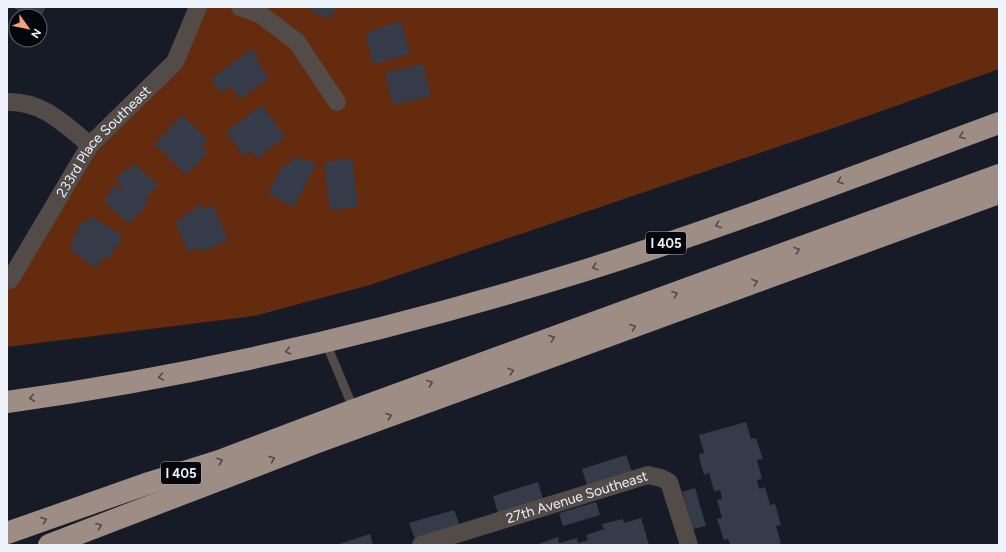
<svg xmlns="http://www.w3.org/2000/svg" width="1006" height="552" viewBox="0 0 1006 552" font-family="Figtree,sans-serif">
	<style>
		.green { fill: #642b0e }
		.building { fill: #353b48 }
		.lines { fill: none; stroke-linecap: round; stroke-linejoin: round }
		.service { stroke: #524b48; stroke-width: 9 }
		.minor { stroke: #524b48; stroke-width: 18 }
		.motorway { stroke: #9e8d85; stroke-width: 22 }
		.oneway { stroke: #514a48 }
		.labels { text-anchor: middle; stroke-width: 4; stroke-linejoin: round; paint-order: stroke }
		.shield { fill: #04060a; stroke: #a8abb2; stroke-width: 1 }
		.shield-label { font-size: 13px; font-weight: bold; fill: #eef2fa }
		.street-label { font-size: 14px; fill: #eef2fa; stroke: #04060a }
	</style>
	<rect width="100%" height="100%" fill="#161b27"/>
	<!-- green -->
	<polygon class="green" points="198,7 999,7 999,69 848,123 370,285 254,316 7,347 7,282 90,145 175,62"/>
	<!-- building -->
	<g class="building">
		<polygon points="13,7 46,7 41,16 25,16"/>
		<polygon points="307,7 337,7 329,19 322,15 321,17"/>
		<polygon points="401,21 410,53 373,65 366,33"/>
		<polygon points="252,49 259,59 253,64 258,62 269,78 240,99 231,86 221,93 211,79"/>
		<polygon points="423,64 431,96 393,105 385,73"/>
		<polygon points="262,105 285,137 257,159 251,151 244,156 226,132"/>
		<polygon points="182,115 208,140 201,147 208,153 186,175 154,144"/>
		<polygon points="294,157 299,159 300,157 316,164 294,207 268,194 284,163 289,165"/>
		<polygon points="352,158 358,207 330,210 324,163"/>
		<polygon points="134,163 158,185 145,199 149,203 129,224 104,201 111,193 109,191 115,185 120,190 123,188 115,180 127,168 129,169"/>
		<polygon points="201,204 204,209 213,205 228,240 202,252 199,247 188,252 175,222 183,218 182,216 195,210 194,207"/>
		<polygon points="92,216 123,237 107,260 103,257 96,268 69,249 74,242 71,240 80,228 78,227 82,220 87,223"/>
		<polygon points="746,422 751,439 756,438 763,459 757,460 762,479 757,480 759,489 765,487 770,505 775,504 781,525 776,526 781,543 775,545 730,545 728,539 724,540 717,519 722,518 717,500 722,499 720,490 714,491 709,473 704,475 700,461 699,454 704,453 699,435"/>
		<polygon points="626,455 632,472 587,486 582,469"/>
		<polygon points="538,482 543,499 498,513 493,496"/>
		<polygon points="695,488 706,526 693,529 682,492"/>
		<polygon points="596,502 600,515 563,526 559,513"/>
		<polygon points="454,510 460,526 415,539 409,523"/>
		<polygon points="641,518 649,545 536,545 558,537 559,543 577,538 578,543 588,540 586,535 604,529 602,524 623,519 624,523"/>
		<polygon points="370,534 373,545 336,545"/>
	</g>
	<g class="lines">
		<!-- service -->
		<polyline class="service" points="326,343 354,410"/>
		<!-- minor -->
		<g class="minor">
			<polyline points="240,7 260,14 297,42 337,102"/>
			<path d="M7 102C43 101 64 124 90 145"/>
			<path id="s1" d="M10 280 90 145 175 62 198 7"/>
			<path id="s2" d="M421 545 648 475 661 478 669 482 689 545"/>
		</g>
		<!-- motorway -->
		<g class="motorway">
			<path d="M7 402C202 375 395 329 583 271 724 227 861 174 999 123"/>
			<polyline points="7,533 149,483 219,461 354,410 999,175"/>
			<polyline points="49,545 315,443 999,193"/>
		</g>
	</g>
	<!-- one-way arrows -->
	<defs><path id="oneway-chevron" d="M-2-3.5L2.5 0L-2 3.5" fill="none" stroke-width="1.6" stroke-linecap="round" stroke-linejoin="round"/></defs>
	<g class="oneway">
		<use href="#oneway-chevron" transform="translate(962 136) rotate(159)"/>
		<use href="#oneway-chevron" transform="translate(840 181) rotate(160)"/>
		<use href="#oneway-chevron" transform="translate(718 225) rotate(160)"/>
		<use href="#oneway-chevron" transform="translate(797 250) rotate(-20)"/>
		<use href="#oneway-chevron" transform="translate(595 267) rotate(162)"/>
		<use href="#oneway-chevron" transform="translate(755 282) rotate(-20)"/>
		<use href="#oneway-chevron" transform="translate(675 294) rotate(-20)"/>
		<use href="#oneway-chevron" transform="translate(633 327) rotate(-20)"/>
		<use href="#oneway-chevron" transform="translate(552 338) rotate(-20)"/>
		<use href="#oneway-chevron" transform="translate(288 351) rotate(168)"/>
		<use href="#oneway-chevron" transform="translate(511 371) rotate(-20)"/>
		<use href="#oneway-chevron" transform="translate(161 377) rotate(170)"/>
		<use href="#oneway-chevron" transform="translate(430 383) rotate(-20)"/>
		<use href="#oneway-chevron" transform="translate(32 398) rotate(172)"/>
		<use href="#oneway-chevron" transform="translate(389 416) rotate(-20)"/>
		<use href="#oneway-chevron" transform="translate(272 459) rotate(-21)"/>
		<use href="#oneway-chevron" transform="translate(220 461) rotate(-19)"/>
		<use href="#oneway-chevron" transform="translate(44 520) rotate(-20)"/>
		<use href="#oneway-chevron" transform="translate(99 526) rotate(-21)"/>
	</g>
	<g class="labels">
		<!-- shield labels -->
		<g class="shield">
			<rect x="646" y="232" width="40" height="22" rx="3"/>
			<rect x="161" y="462" width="40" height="22" rx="3"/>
		</g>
		<g class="shield-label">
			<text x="666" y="248">I 405</text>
			<text x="181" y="478">I 405</text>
		</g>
		<!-- street labels -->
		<g class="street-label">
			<text dy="5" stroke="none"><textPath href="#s1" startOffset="168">233rd Place Southeast</textPath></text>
			<text dy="5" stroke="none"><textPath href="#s2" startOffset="163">27th Avenue Southeast</textPath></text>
		</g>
	</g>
	<!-- border -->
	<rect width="1006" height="552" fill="none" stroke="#eef2fa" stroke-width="16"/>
	<!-- north arrow -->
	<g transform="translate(28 28) rotate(123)"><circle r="19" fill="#04060a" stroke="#62646a"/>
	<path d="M0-3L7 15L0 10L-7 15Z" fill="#f1a17d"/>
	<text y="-6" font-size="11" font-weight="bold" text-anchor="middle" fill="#eef2fa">N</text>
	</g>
</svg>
